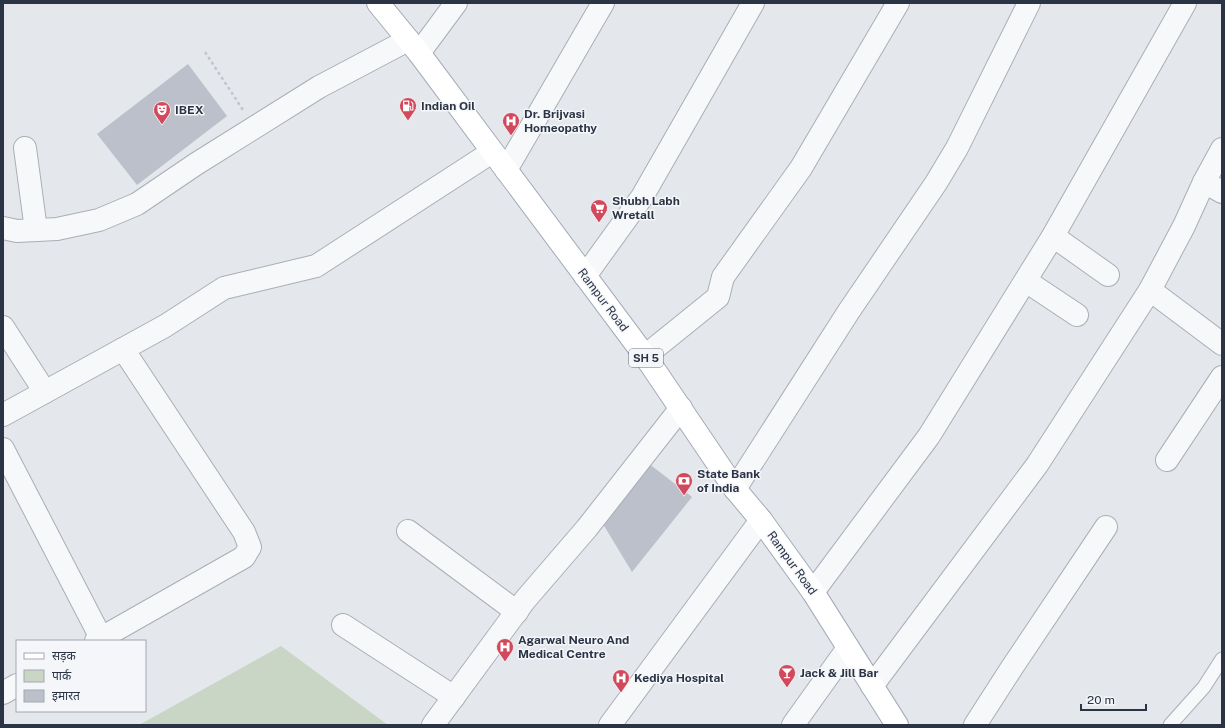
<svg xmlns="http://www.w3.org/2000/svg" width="1225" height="728" viewBox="0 0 1225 728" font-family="'Public Sans','Noto Sans Devanagari',sans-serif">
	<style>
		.green { fill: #c9d6c5 }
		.building { fill: #bbc0ca }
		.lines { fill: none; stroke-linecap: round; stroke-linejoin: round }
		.service-casing { stroke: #a9aeb7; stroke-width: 15 }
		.minor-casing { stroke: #a9aeb7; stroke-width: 24 }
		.primary-casing { stroke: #a3abb8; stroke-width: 24 }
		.path { stroke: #c2c5cb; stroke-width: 2.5; stroke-dasharray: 3 3; stroke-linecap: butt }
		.service { stroke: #f7f8fa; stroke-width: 13 }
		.minor { stroke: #f7f8fa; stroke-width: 22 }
		.primary { stroke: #fff; stroke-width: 22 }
		.labels { text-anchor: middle; stroke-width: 3; stroke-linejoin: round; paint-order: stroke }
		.shield { fill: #f4f6f9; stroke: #676e7b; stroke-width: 1 }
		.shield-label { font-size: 11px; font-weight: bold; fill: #2b3445 }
		.poi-label { font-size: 12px; font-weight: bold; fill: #2b3445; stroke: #f4f6f9; text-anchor: start }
		.street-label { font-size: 12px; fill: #2b3445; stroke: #f4f6f9 }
	</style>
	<rect width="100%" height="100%" fill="#e4e7ec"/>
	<!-- green -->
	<polygon class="green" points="281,646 388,725 139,725"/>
	<!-- building -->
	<g class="building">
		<polygon points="188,64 227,116 137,185 97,134"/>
		<polygon points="648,463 692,497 632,572 603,524"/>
	</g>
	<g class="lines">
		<defs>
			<polyline id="service" points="1170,725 1204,687 1222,659"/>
			<g id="minor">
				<polyline points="419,53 456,3"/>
				<polyline points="25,148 36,230"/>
				<polyline points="506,170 603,3"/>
				<polyline points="1204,182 1222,192"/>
				<polyline points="3,228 17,231 57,229 99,220 137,204 196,164 319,87 408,40"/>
				<polyline points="1053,236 1108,275"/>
				<polyline points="585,276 642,197 753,3"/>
				<polyline points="1026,281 1077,315"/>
				<polyline points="1150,290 1222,344"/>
				<polyline points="3,327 45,392"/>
				<polyline points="645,356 718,297 723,277 801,168 898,3"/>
				<polyline points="3,415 165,326 224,288 316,266 492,152"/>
				<polyline points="3,449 101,638"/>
				<polyline points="1167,460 1222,377"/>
				<polyline points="735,489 849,311 936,183 957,148 1029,3"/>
				<polyline points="408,531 517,612"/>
				<polyline points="813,592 929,436 1053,236 1185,3"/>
				<polyline points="343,625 454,697"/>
				<polyline points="96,641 244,557 250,547 244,532 123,349"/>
				<polyline points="872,686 1037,465 1150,290 1184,226 1204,182 1222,149"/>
				<polyline points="3,693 17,685"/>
				<polyline points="433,725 525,600 587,528 681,408"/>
				<polyline points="610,725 761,520"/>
				<polyline points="793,725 848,648"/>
				<polyline points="975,725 1011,669 1106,527"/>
			</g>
			<polyline id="primary" points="378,3 419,53 645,356 735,489 761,520 813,592 897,725"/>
		</defs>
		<!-- service casing -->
		<use href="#service" class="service-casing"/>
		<!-- minor casing -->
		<use href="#minor" class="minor-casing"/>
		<!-- primary casing -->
		<use href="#primary" class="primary-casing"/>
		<!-- path -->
		<polyline class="path" points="205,52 243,110"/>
		<!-- service -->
		<use href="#service" class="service"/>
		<!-- minor -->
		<use href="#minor" class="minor"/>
		<!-- primary -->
		<use href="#primary" class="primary"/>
	</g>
	<!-- icons -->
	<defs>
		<symbol id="fuel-pin" viewBox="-11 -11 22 30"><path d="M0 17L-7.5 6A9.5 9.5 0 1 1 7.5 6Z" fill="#d1495b" stroke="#f4f6f9"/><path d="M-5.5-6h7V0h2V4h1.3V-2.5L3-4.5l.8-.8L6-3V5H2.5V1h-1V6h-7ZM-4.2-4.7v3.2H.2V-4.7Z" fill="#fff"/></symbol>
		<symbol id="theatre-pin" viewBox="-11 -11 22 30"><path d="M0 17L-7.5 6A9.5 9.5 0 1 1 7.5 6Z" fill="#d1495b" stroke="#f4f6f9"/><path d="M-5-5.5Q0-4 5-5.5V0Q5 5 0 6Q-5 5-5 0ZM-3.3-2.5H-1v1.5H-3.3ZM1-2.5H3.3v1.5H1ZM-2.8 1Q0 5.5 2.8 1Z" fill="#fff"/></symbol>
		<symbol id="hospital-pin" viewBox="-11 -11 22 30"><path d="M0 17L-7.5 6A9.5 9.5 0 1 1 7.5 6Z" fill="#d1495b" stroke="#f4f6f9"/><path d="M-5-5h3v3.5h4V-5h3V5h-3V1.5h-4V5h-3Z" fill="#fff"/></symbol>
		<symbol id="supermarket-pin" viewBox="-11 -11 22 30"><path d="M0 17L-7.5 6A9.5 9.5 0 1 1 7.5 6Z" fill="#d1495b" stroke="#f4f6f9"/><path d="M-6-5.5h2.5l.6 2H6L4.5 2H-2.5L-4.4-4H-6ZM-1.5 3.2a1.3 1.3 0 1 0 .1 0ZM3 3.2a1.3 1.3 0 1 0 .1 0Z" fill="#fff"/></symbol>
		<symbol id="bank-pin" viewBox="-11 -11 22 30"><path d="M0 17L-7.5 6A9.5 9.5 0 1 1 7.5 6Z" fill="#d1495b" stroke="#f4f6f9"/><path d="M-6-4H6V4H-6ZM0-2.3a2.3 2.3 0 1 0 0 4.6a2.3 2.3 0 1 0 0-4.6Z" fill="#fff"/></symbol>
		<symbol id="bar-pin" viewBox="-11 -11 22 30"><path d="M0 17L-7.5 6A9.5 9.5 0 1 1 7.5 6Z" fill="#d1495b" stroke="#f4f6f9"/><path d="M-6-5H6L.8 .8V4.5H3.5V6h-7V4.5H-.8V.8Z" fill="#fff"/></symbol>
	</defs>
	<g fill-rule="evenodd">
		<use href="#fuel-pin" x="398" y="96" width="20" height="27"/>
		<use href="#theatre-pin" x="152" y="100" width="20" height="27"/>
		<use href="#hospital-pin" x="501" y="111" width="20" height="27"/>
		<use href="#supermarket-pin" x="589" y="198" width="20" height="27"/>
		<use href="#bank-pin" x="674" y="471" width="20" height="27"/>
		<use href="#hospital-pin" x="495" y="637" width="20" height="27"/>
		<use href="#bar-pin" x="777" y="663" width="20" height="27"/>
		<use href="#hospital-pin" x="611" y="668" width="20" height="27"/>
	</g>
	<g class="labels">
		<!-- shield labels -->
		<rect class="shield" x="629" y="349" width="34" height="18" rx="3"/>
		<g class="shield-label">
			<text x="646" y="362">SH 5</text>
		</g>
		<!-- poi labels -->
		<g class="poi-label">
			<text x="421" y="110">Indian Oil</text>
			<text x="175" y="114">IBEX</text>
			<text x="524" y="118">Dr. Brijvasi<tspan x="524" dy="14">Homeopathy</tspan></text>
			<text x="612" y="205">Shubh Labh<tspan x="612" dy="14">Wretall</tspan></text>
			<text x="697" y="478">State Bank<tspan x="697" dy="14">of India</tspan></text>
			<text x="518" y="644">Agarwal Neuro And<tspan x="518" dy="14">Medical Centre</tspan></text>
			<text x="800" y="677">Jack &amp; Jill Bar</text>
			<text x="634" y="682">Kediya Hospital</text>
		</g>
		<!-- street labels -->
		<g class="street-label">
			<text transform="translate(603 300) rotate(53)" y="4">Rampur Road</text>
			<text transform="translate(792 563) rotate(54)" y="4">Rampur Road</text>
		</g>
	</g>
	<!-- border -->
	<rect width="1225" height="728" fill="none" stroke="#2b3445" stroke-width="8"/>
	<!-- legend -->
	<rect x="16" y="640" width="130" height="72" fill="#f4f6f9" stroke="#a4a8b1"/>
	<rect x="24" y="653" width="20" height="6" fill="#ffffff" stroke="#a4a8b1"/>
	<text x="52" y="660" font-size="12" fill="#2b3445">सड़क</text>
	<rect x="24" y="670" width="20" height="12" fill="#c9d6c5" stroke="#a4a8b1"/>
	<text x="52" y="680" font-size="12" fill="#2b3445">पार्क</text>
	<rect x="24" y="690" width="20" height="12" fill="#bbc0ca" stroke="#a4a8b1"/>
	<text x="52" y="700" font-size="12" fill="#2b3445">इमारत</text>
	<!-- scale -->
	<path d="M1081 704v6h65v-6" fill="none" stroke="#2b3445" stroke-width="2"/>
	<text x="1087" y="704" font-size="12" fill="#2b3445" stroke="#f4f6f9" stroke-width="3" paint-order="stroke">20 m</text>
</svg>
